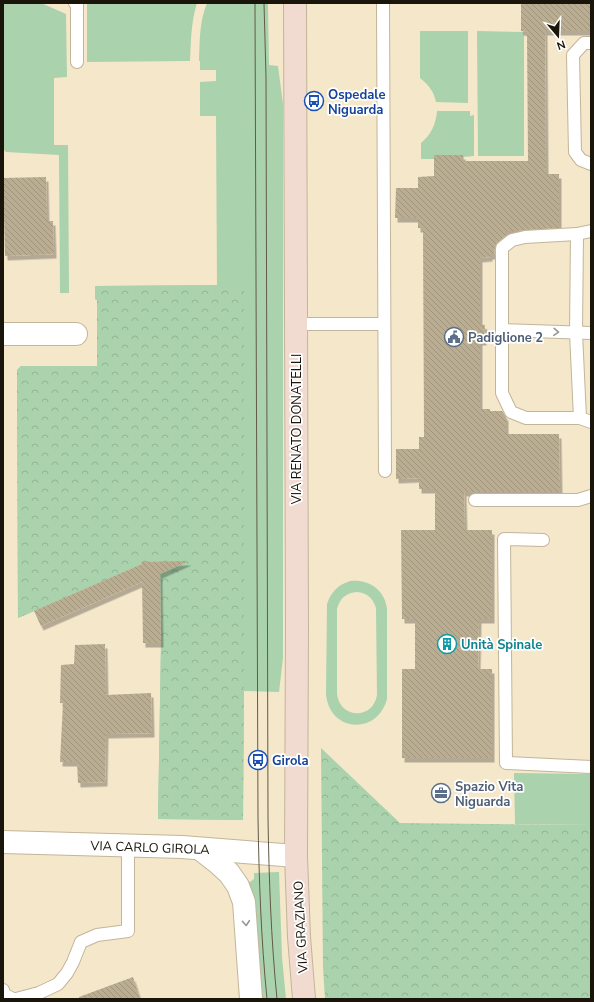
<svg xmlns="http://www.w3.org/2000/svg" width="594" height="1002" viewBox="0 0 594 1002" font-family="'Nunito Sans',sans-serif">
	<style>
		.green { fill: #aad2ad; fill-rule: evenodd }
		.forest { fill: url(#forest-crowns) }
		.building { fill: url(#building-back-hatch); filter: url(#shadow) }
		.lines { fill: none; stroke-linecap: round; stroke-linejoin: round }
		.lane-casing { stroke: #c2b599; stroke-width: 14 }
		.street-casing { stroke: #c2b599; stroke-width: 24 }
		.secondary-casing { stroke: #c2b599; stroke-width: 24 }
		.lane { stroke: #fff; stroke-width: 12 }
		.street { stroke: #fff; stroke-width: 22 }
		.secondary { stroke: #f1dacf; stroke-width: 22 }
		.tram { stroke: #625a4a; stroke-width: 1 }
		.oneway { stroke: #989691 }
		.labels { text-anchor: middle; stroke-width: 3.5; stroke-linejoin: round; paint-order: stroke }
		.transit-label { font-size: 13px; font-weight: bold; fill: #164399; stroke: #fff; text-anchor: start }
		.service-label { font-size: 13px; font-weight: bold; fill: #4e5e75; stroke: #fff; text-anchor: start }
		.street-label { font-size: 13px; fill: #1a150b; stroke: #fff }
		.culture-label { font-size: 13px; font-weight: bold; fill: #0d838f; stroke: #fff; text-anchor: start }
	</style>
	<defs>
		<pattern id="forest-crowns" width="20" height="18" patternUnits="userSpaceOnUse"><rect width="20" height="18" fill="#aad2ad"/><path d="M2 6a3 3 0 1 1 6 0M12 15a3 3 0 1 1 6 0" fill="none" stroke="#92b394"/></pattern>
		<pattern id="building-back-hatch" width="6" height="6" patternUnits="userSpaceOnUse"><rect width="6" height="6" fill="#baad91"/><path d="M-1 5l2 2M0 0l6 6M5-1l2 2" fill="none" stroke="#9f947c"/></pattern>
		<filter id="shadow"><feDropShadow dx="2.5" dy="4.5" stdDeviation="0" flood-color="#0004"/></filter>
	</defs>
	<rect width="100%" height="100%" fill="#f5e7ca"/>
	<!-- green -->
	<g class="green">
		<polygon points="3,3 41,3 66,14 67,77 54,78 54,145 68,145 69,293 60,293 59,155 6,152 3,149"/>
		<path d="M87 3H197C191 22 191 41 190 61L87 62Z"/>
		<path d="M207 3H268L269 65 278 66 283 104V658L279 692 244 691 243 820 158 819 161 643 160 562H142V564L18 618 17 370 21 366H97V300L95 299V286L217 285 216 116H200V82L216 81V70H200V61H199C200 39 199 24 207 3Z"/>
		<path d="M420 31H468V103L436 102C434 92 429 85 420 78Z"/>
		<polygon points="477,31 524,32 524,156 478,156"/>
		<path d="M437 111H470V116L474 115V156L463 157V155L434 159H421V143C431 135 436 124 437 111Z"/>
		<path d="M350 581C369 579 385 590 387 609V699C377 736 329 732 326 694L327 604C331 592 338 585 350 581ZM357 592C367 593 373 598 376 608L377 695C373 720 340 719 337 694V609C340 598 346 593 357 592Z"/>
		<polygon points="514,773 591,774 591,825 515,824"/>
		<polygon points="279,872 282,957 286,999 258,999 247,884 254,879 254,873"/>
	</g>
	<!-- forest -->
	<g class="forest">
		<polygon points="244,285 244,691 243,820 158,819 161,643 160,562 142,562 142,564 18,618 17,370 21,366 97,366 97,300 95,299 95,286"/>
		<polygon points="321,748 400,823 591,825 591,999 325,999 323,967"/>
	</g>
	<!-- building -->
	<g class="building">
		<polygon points="521,3 591,3 591,31 545,31 546,174 559,174 559,228 525,230 517,231 505,231 505,236 495,245 494,255 490,255 490,257 480,258 480,324 485,325 484,341 480,341 480,409 490,409 490,411 502,411 506,417 506,434 559,434 560,492 464,492 465,530 492,530 492,619 479,619 478,669 492,669 492,758 402,758 402,669 415,669 415,619 402,619 401,530 435,530 435,489 419,489 419,478 396,479 396,449 419,449 419,437 424,437 423,228 418,228 418,218 395,218 396,188 418,188 418,177 434,176 434,155 463,155 464,161 528,161 527,32 521,31"/>
		<polygon points="46,177 47,221 53,221 54,254 5,256 3,178"/>
		<polygon points="189,561 160,574 161,643 143,643 142,582 41,626 34,611 142,564 142,562"/>
		<polygon points="105,644 106,695 151,693 152,733 106,734 105,782 78,783 77,762 60,762 63,703 60,703 61,665 74,664 75,645"/>
		<polygon points="133,977 140,999 80,999 79,997"/>
	</g>
	<g class="lines">
		<defs>
			<g id="lane">
				<polyline points="75,3 77,4 77,62"/>
				<polyline points="383,3 385,471"/>
				<polyline points="591,43 584,43 573,55 575,152 581,160 591,164"/>
				<polyline points="591,231 577,234 525,237 512,240 502,248 502,393 511,412 526,418 580,418 591,422"/>
				<polyline points="577,234 576,333 580,418"/>
				<polyline points="296,324 384,324"/>
				<polyline points="503,330 591,333"/>
				<polyline points="475,500 578,500 591,496"/>
				<polyline points="543,540 504,539 506,763 591,767"/>
				<polyline points="3,990 4,994 13,999"/>
				<polyline points="16,999 39,993 58,984 67,973 73,962 81,942 97,935 128,931 128,846"/>
			</g>
			<g id="street">
				<polyline points="3,334 76,334"/>
				<polyline points="3,842 182,847 296,856"/>
				<polyline points="200,849 218,863 229,873 238,886 244,902 251,999"/>
			</g>
			<polyline id="secondary" points="295,3 297,629 296,856 299,937 304,999"/>
		</defs>
		<!-- lane casing -->
		<use href="#lane" class="lane-casing"/>
		<!-- street casing -->
		<use href="#street" class="street-casing"/>
		<!-- secondary casing -->
		<use href="#secondary" class="secondary-casing"/>
		<!-- lane -->
		<use href="#lane" class="lane"/>
		<!-- street -->
		<use href="#street" class="street"/>
		<!-- secondary -->
		<use href="#secondary" class="secondary"/>
		<!-- tram -->
		<g class="tram">
			<path d="M255 3 258 818C259 879 261 939 267 999"/>
			<path d="M264 3 266 77 268 818C269 879 271 939 277 999"/>
		</g>
	</g>
	<!-- one-way arrows -->
	<defs><path id="oneway-chevron" d="M-2-3.5L2.5 0L-2 3.5" fill="none" stroke-width="1.6" stroke-linecap="round" stroke-linejoin="round"/></defs>
	<g class="oneway">
		<use href="#oneway-chevron" transform="translate(556 332) rotate(3)"/>
		<use href="#oneway-chevron" transform="translate(246 923) rotate(86)"/>
	</g>
	<!-- icons -->
	<defs>
		<symbol id="bus-ring" viewBox="-11 -11 22 22"><circle r="9.5" fill="#fff" stroke="#1a4fb4" stroke-width="1.5"/><path d="M-5-6H5V4H4V6H2V4H-2V6H-4V4H-5ZM-3.5-4V0h7V-4ZM-3.5 1.2v1.5H-2V1.2ZM2 1.2v1.5H3.5V1.2Z" fill="#1a4fb4"/></symbol>
		<symbol id="civic-ring" viewBox="-11 -11 22 22"><circle r="9.5" fill="#fff" stroke="#5c6f8a" stroke-width="1.5"/><path d="M-.6-6.5H3V-4.5H.6V-3L4-1V1h2V6H-6V1h2V-1L-.6-3ZM-1.2 2.5V6h2.4V2.5Z" fill="#5c6f8a"/></symbol>
		<symbol id="building-ring" viewBox="-11 -11 22 22"><circle r="9.5" fill="#fff" stroke="#0f9aa8" stroke-width="1.5"/><path d="M-4-6H4V6H1V3H-1V6H-4ZM-2.5-4.3h1.7v1.8h-1.7ZM.8-4.3h1.7v1.8H.8ZM-2.5-1h1.7V.8h-1.7ZM.8-1h1.7V.8H.8Z" fill="#0f9aa8"/></symbol>
		<symbol id="office-ring" viewBox="-11 -11 22 22"><circle r="9.5" fill="#fff" stroke="#5c6f8a" stroke-width="1.5"/><path d="M-6-3h4V-5.5h4V-3h4V5H-6ZM-1-4.5V-3h2v-1.5ZM-6 0V1H6V0Z" fill="#5c6f8a"/></symbol>
	</defs>
	<g fill-rule="evenodd">
		<use href="#bus-ring" x="303" y="90" width="22" height="22"/>
		<use href="#civic-ring" x="443" y="326" width="22" height="22"/>
		<use href="#building-ring" x="436" y="633" width="22" height="22"/>
		<use href="#bus-ring" x="247" y="749" width="22" height="22"/>
		<use href="#office-ring" x="430" y="782" width="22" height="22"/>
	</g>
	<g class="labels">
		<!-- transit labels -->
		<g class="transit-label">
			<text x="328" y="99">Ospedale<tspan x="328" dy="15">Niguarda</tspan></text>
			<text x="272" y="765">Girola</text>
		</g>
		<!-- service labels -->
		<g class="service-label">
			<text x="468" y="342">Padiglione 2</text>
			<text x="455" y="791">Spazio Vita<tspan x="455" dy="15">Niguarda</tspan></text>
		</g>
		<!-- street labels -->
		<g class="street-label">
			<text transform="translate(296 429) rotate(-90)" y="5">VIA RENATO DONATELLI</text>
			<text transform="translate(150 847) rotate(2)" y="5">VIA CARLO GIROLA</text>
			<text transform="translate(300 927) rotate(-93)" y="5">VIA GRAZIANO</text>
		</g>
		<!-- culture labels -->
		<g class="culture-label">
			<text x="461" y="649">Unità Spinale</text>
		</g>
	</g>
	<!-- border -->
	<rect width="594" height="1002" fill="none" stroke="#1a150b" stroke-width="8"/>
	<!-- north arrow -->
	<g transform="translate(558 36) rotate(161)" stroke="#ffffff" stroke-width="3" paint-order="stroke">
	<path d="M0-3L7 15L0 10L-7 15Z" fill="#1a150b"/>
	<text y="-6" font-size="11" font-weight="bold" text-anchor="middle" fill="#1a150b">N</text>
	</g>
</svg>
